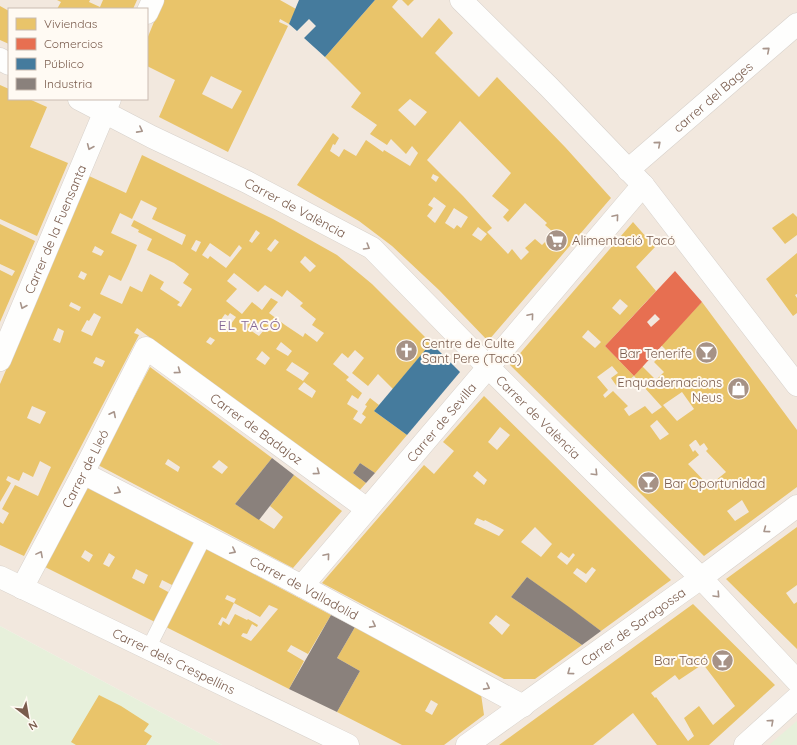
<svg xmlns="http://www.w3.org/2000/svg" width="797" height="745" viewBox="0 0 797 745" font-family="Quicksand,sans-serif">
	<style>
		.residential { fill: #f2e8de; fill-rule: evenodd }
		.green { fill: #e7f0db }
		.homes { fill: #e9c46a; fill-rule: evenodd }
		.shops { fill: #e76f51; fill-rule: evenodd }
		.public { fill: #457b9d }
		.industry { fill: #8a817c }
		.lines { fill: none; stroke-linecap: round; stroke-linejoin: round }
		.service-casing { stroke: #d7d1cb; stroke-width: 15 }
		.pedestrian-casing { stroke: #d7d1cb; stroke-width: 23 }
		.minor-casing { stroke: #d7d1cb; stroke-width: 23 }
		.service { stroke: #fefefd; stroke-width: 14 }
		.pedestrian { stroke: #fefefd; stroke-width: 22 }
		.minor { stroke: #fefefd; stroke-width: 22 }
		.oneway { stroke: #a8958b }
		.labels { text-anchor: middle; stroke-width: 4; stroke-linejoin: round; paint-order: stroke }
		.street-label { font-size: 13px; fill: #7a5c4d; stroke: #fffaf3 }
		.poi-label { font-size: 13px; fill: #7a5c4d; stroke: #fffaf3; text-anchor: start }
		.neighbourhood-label { font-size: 14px; letter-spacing: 1px; fill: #846695; stroke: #fffaf3 }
	</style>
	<rect width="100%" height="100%" fill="#f9f5f0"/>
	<!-- residential -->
	<path class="residential" d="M0 0H797V745H222L0 626ZM9 9H147V99H9Z"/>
	<!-- green -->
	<g class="green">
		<polygon points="0,626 222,745 0,745"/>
		<polygon points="797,721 797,745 769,745"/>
	</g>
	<!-- homes -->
	<g class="homes">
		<polygon points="57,0 90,0 89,2 100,7 103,0 137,0 133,9 57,9 61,2"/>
		<path d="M163 0H280L296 9 289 24 280 19 279 22 288 26 228 152 159 117 175 80 147 66V39ZM211 76 242 91 232 109 202 94Z"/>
		<path d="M375 0H398L392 7 422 38 439 18 453 33 435 53 479 97 497 77 565 147 611 198 488 341 439 290 392 246 359 221 297 185 333 133 339 138 335 145 333 144 330 151 339 157 344 149 356 156 366 140 383 152 384 150 410 166 418 153 412 146 406 154 391 139 387 145 370 134 377 125 351 107 361 93 325 57ZM410 99 427 112 415 126 398 110ZM460 121 511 173 492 196 509 210 503 217 508 222 525 203 547 223 545 225 554 233 542 245 535 239 525 248 529 252 521 260 512 249 508 254 487 232 492 228 463 196 427 160ZM433 174 439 177 436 182 431 178ZM434 197 446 206 435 223 427 216 433 208 428 205ZM454 208 468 217 461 228 457 225 454 229 445 223ZM478 227 487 234 481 241 472 235Z"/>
		<polygon points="402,0 414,0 408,6"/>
		<polygon points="0,6 9,11 9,44 0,40"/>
		<polygon points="0,85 9,89 9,99 29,99 47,107 30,147 68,163 37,236 0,219"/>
		<path d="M142 155 273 219 337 255 372 284 431 343 393 389 378 374 368 386 352 373 364 358 355 350 348 358 342 353 333 364 349 377 346 380 362 393 358 399 352 395 347 404 358 411 353 419 361 424 366 417 362 414 367 406 365 405 370 398 379 405 374 411 407 435 375 473 360 463 353 473 366 483 358 492 137 328 134 333 139 335 24 556 0 545V522L3 524 9 513 2 509 15 485 38 496 51 467 40 461 33 477 23 472 19 481 8 476 6 480 11 483 0 502V384L89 176 126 193ZM141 200 157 208 152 219 186 235 182 245 134 220 131 226 139 230 138 232 152 239 147 250 174 263 189 274 183 283 192 289 181 307 177 305 180 302 160 289 164 282 150 274 142 292 130 286 122 304 100 294 109 275 121 281 129 264 137 245 111 233 120 213 132 219ZM256 230 260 233 252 243 249 241ZM275 239 279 242 271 252 267 249ZM196 240 201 242 196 252 191 249ZM210 243 230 257 239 245 242 248 226 268 210 256 208 259 202 255ZM95 246 104 251 101 256 92 252ZM305 256 316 266 310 272 300 262ZM81 271 87 274 84 280 78 277ZM234 273 258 292 265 285 282 297 287 290 303 303 300 306 316 319 312 325 324 333 317 342 305 333 303 337 285 325 269 313 278 302 271 298 262 310 252 302 242 314 226 301 237 289 227 281ZM71 302 81 307 79 311 69 306ZM94 313 101 317 92 336 81 331 87 320 89 321ZM230 313 236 317 231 324 228 322 225 325 220 321 225 314 228 316ZM255 323 264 330 259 336 250 330ZM58 328 64 331 60 343 53 340ZM210 337 215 340 211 345 206 342ZM281 342 292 351 288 356 276 349ZM262 351 270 358 265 365 256 359ZM96 357 105 361 102 367 93 363ZM292 362 309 373 303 381 286 370ZM304 382 316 391 312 398 298 389ZM32 406 46 412 40 424 27 418Z"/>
		<polygon points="793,213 797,217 797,235 785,244 772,228"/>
		<path d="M633 222 655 247 636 267 656 291 605 346 634 376 618 388 611 378 618 373 612 366 597 377 608 390 603 395 605 398 613 391 628 406 624 409 629 416 645 406 652 414 662 407 634 376 642 366 656 380 664 372 654 362 666 350 661 345 702 302 797 430V487L704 556 510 365ZM620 299 628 306 620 315 612 308ZM588 330 601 342 595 348 582 337ZM682 392 694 409 677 421 663 405ZM657 420 669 434 660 440 650 426ZM695 440H696L700 446 704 443 708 449 706 451 726 472 709 486 688 464 699 455 695 450 693 452 689 445ZM742 500 749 512 735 521 727 511Z"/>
		<polygon points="0,224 35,241 0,322 0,270 12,276 15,271 0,264"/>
		<polygon points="797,253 797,294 795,295 797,298 797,313 793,316 766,279"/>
		<path d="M150 367 272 458 235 504 274 529 283 517 270 506 294 475 342 511 293 568 98 465ZM168 459 180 467 178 472 165 464ZM219 460 228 467 222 474 212 467Z"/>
		<path d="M484 396 671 580 601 631 527 577 511 597 582 645 535 679H504L322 583 424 465 434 474 447 459 454 451 443 442ZM500 427 510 435 497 450 488 442ZM477 471 487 480 484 485 473 476ZM477 518 484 521 485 520 504 530 499 536 474 524ZM535 527 552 544 541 557 521 542ZM561 552 569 558 573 553 575 555 567 565 557 557ZM592 567 596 570 586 583 573 573 577 568 586 574ZM496 615 510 625 502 635 489 623Z"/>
		<path d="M87 487 196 544 174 586 162 580 159 587 170 593 155 622 45 567ZM85 550 93 555 89 562 81 557ZM109 553 115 557 109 567 103 564ZM136 569 148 575 144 584 132 578Z"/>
		<polygon points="797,527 797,585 786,593 794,604 797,602 797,649 726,579"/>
		<path d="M205 548 331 615 308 654 291 645 287 651 304 661 289 689 164 626ZM227 595 236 599 234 603 225 599ZM234 603 260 617 269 605 278 609 251 641 241 636 243 633 247 634 252 624 257 627 258 625 248 619 247 620 235 614 229 625 223 621 221 626 218 624 222 617 226 619Z"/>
		<path d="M693 604 775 685 709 745H657L633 713 593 745H499ZM703 664 735 706 713 725 699 706 684 718 694 736 688 741 656 697 655 698 651 693 675 675 679 680Z"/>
		<path d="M355 627 481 694 484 715 444 745H402L337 712 360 671 337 658ZM431 700 438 704 432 715 425 711Z"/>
		<polygon points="99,695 121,706 149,724 144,731 152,736 146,745 76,745 71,742"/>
	</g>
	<!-- shops -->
	<path class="shops" d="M675 271 702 302 634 376 605 346ZM655 314 660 319 651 327 647 322Z"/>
	<!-- public -->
	<g class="public">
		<polygon points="299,0 375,0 325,57 304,38 316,26 309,19 297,31 289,24"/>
		<polygon points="431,343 460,372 407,435 374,411"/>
	</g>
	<!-- industry -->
	<g class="industry">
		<polygon points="272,458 294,475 259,520 235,504"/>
		<polygon points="360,463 375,473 366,483 353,473"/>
		<polygon points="527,577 569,607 601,631 582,645 511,597"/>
		<polygon points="331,615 355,627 337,658 360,671 337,712 289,689"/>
	</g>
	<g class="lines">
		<defs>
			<polyline id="service" points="148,649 205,536"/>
			<polyline id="pedestrian" points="0,59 9,64"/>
			<g id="minor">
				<polyline points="461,0 549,87 643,185 797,385"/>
				<polyline points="147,13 153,0"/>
				<path id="s1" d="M79 99 152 137 247 182 372 248 488 367 701 578 797 681"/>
				<path id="s2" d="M628 170 797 24"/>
				<path id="s3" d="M0 360 110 99"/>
				<path id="s4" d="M83 473 302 586 523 706"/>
				<path id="s5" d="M0 577 348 745"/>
				<path id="s6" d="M302 586 643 185"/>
				<path id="s7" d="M22 588 83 473 146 348 367 509"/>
				<path id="s8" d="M467 745 701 578 797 506"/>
				<polyline points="745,745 797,698"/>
			</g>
		</defs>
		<!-- service casing -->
		<use href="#service" class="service-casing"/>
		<!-- pedestrian casing -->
		<use href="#pedestrian" class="pedestrian-casing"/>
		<!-- minor casing -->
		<use href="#minor" class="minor-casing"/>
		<!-- service -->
		<use href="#service" class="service"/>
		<!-- pedestrian -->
		<use href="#pedestrian" class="pedestrian"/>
		<!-- minor -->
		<use href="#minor" class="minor"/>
	</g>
	<!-- one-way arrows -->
	<defs><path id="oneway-chevron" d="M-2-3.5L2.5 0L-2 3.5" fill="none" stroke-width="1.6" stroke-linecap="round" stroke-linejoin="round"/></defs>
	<g class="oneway">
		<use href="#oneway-chevron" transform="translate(767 50) rotate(-41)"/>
		<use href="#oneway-chevron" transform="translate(140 130) rotate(28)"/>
		<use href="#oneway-chevron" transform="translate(658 144) rotate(-41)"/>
		<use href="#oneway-chevron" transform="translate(90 147) rotate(113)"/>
		<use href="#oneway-chevron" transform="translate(616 217) rotate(-50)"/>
		<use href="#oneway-chevron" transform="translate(367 247) rotate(31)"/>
		<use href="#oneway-chevron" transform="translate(23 306) rotate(113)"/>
		<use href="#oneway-chevron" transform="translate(531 316) rotate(-50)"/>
		<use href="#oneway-chevron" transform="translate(178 371) rotate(36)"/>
		<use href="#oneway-chevron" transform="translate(113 414) rotate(-63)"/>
		<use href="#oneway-chevron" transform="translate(317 472) rotate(36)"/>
		<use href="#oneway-chevron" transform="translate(595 473) rotate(45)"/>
		<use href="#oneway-chevron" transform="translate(118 491) rotate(27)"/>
		<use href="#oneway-chevron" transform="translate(766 530) rotate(143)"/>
		<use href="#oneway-chevron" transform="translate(233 551) rotate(27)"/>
		<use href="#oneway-chevron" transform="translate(40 554) rotate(-62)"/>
		<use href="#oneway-chevron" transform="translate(327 556) rotate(-50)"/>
		<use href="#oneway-chevron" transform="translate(717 595) rotate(47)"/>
		<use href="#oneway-chevron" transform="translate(373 625) rotate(28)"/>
		<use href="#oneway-chevron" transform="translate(570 672) rotate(144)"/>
		<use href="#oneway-chevron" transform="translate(487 687) rotate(28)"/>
		<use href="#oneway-chevron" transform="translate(771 722) rotate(-42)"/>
	</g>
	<!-- icons -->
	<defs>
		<symbol id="supermarket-disc" viewBox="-11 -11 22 22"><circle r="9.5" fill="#a69286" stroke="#fffaf3"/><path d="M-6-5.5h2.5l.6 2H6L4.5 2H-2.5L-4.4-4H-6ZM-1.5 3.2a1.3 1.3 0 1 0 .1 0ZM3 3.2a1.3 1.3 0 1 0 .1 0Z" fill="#fff"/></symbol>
		<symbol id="church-disc" viewBox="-11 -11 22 22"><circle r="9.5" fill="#a69286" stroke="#fffaf3"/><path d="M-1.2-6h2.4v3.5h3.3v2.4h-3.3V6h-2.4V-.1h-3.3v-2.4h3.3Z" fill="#fff"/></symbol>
		<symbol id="bar-disc" viewBox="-11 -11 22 22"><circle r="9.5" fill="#a69286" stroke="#fffaf3"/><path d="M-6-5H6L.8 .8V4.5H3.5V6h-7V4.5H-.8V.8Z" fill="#fff"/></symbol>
		<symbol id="shop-disc" viewBox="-11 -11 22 22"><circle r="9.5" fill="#a69286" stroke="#fffaf3"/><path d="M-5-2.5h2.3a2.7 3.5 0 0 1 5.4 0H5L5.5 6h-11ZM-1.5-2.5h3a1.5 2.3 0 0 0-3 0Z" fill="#fff"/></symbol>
	</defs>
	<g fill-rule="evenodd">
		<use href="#supermarket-disc" x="544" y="228" width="25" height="25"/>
		<use href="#church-disc" x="394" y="338" width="25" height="25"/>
		<use href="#bar-disc" x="694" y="340" width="25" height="25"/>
		<use href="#shop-disc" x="726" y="376" width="25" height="25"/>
		<use href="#bar-disc" x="636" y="470" width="25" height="25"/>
		<use href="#bar-disc" x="710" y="648" width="25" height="25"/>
	</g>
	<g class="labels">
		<!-- street labels -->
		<g class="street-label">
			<text dy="5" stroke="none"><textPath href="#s2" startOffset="112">carrer del Bages</textPath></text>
			<text dy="5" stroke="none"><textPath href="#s1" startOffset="242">Carrer de València</textPath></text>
			<text dy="5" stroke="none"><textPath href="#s3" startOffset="142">Carrer de la Fuensanta</textPath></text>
			<text dy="5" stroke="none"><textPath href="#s1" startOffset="566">Carrer de València</textPath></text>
			<text dy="5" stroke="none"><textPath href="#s6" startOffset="215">Carrer de Sevilla</textPath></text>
			<text dy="5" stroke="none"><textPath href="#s7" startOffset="407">Carrer de Badajoz</textPath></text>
			<text dy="5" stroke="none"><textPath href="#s7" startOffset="135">Carrer de Lleó</textPath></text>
			<text dy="5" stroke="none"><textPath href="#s4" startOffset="249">Carrer de Valladolid</textPath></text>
			<text dy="5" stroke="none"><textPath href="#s8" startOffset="204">Carrer de Saragossa</textPath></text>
			<text dy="5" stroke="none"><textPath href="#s5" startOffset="193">Carrer dels Crespellins</textPath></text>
		</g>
		<!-- poi labels -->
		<g class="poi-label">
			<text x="572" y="245">Alimentació Tacó</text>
			<text x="422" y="348">Centre de Culte<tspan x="422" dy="15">Sant Pere (Tacó)</tspan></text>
			<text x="692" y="358" text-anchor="end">Bar Tenerife</text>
			<text x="722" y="387" text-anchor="end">Enquadernacions<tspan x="722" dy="15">Neus</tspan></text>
			<text x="664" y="488">Bar Oportunidad</text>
			<text x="708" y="665" text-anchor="end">Bar Tacó</text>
		</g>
		<!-- neighbourhood labels -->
		<g class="neighbourhood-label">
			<text x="250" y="330">EL TACÓ</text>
		</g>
	</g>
	<!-- legend -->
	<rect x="8" y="8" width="140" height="92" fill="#fffaf3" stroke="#cabbb1"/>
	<rect x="16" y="18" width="20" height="12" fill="#e9c46a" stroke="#cabbb1"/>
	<text x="44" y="28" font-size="12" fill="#7a5c4d">Viviendas</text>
	<rect x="16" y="38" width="20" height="12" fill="#e76f51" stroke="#cabbb1"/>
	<text x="44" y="48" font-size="12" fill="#7a5c4d">Comercios</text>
	<rect x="16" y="58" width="20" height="12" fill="#457b9d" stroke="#cabbb1"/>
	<text x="44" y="68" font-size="12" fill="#7a5c4d">Público</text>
	<rect x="16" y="78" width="20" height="12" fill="#8a817c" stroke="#cabbb1"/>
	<text x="44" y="88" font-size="12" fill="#7a5c4d">Industria</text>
	<!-- north arrow -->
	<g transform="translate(28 717) rotate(149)" stroke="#fffaf3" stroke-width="3" paint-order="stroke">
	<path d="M0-3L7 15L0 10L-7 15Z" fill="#7a5c4d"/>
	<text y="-6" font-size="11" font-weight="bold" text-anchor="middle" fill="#7a5c4d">N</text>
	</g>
</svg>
